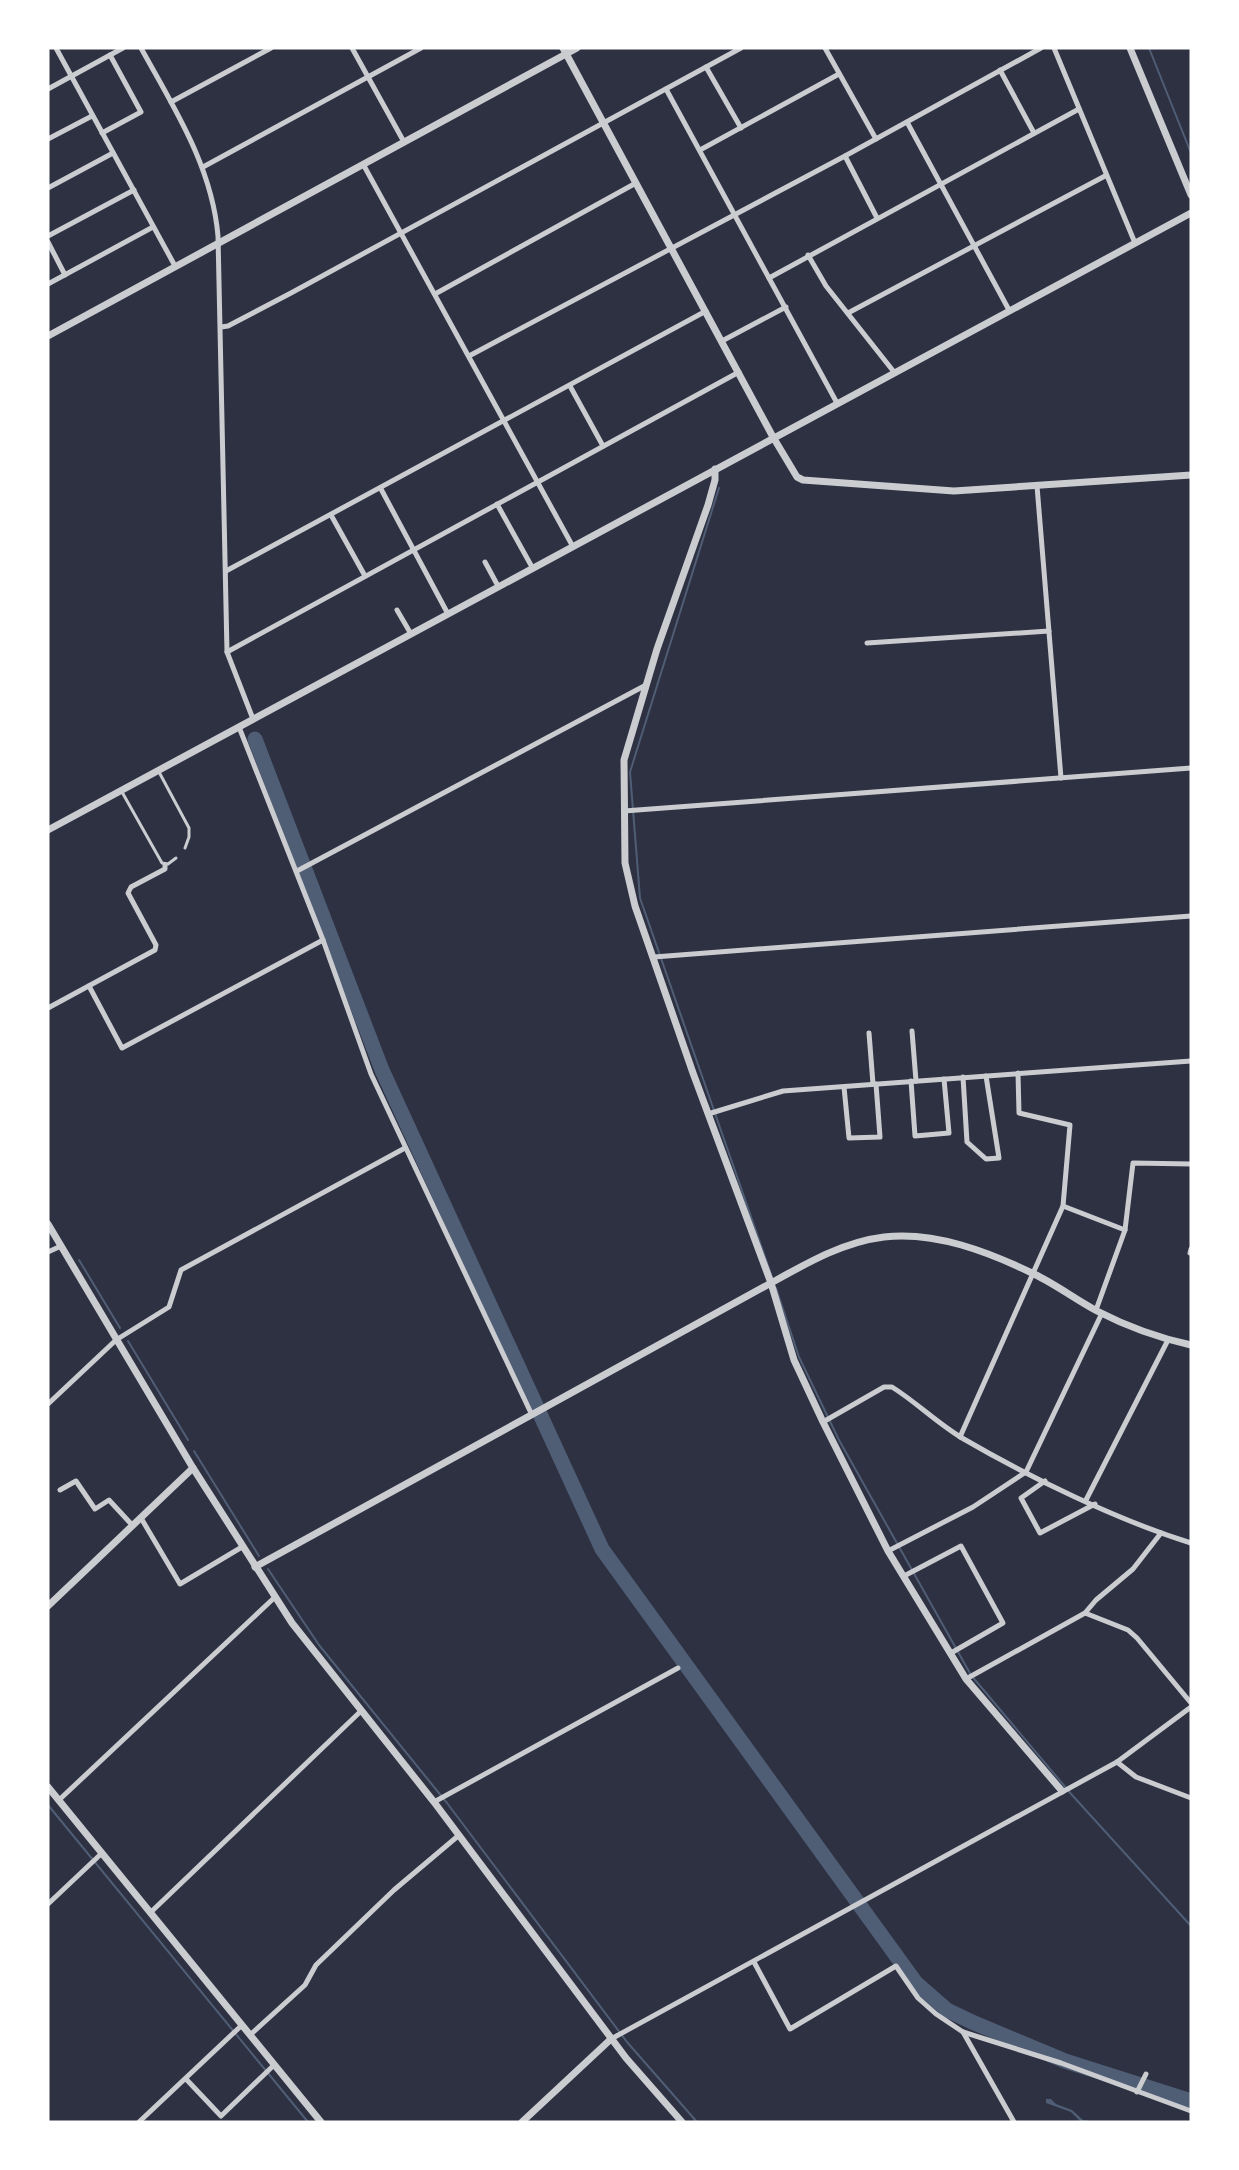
<svg xmlns="http://www.w3.org/2000/svg" width="1239" height="2170" viewBox="0 0 1239 2170" font-family="'Noto Serif',serif">
	<style>
		.water { fill: #4f5d75 }
		.lines { fill: none; stroke-linecap: round; stroke-linejoin: round }
		.stream { stroke: #4f5d75; stroke-width: 2 }
		.river { stroke: #4f5d75; stroke-width: 15 }
		.service { stroke: #caccd0; stroke-width: 3 }
		.minor { stroke: #caccd0; stroke-width: 5 }
		.tertiary { stroke: #caccd0; stroke-width: 7 }
	</style>
	<rect width="100%" height="100%" fill="#2d3142"/>
	<!-- water -->
	<polygon class="water" points="1046,2099 1051,2099 1056,2104 1072,2110 1083,2120 1096,2122 1081,2122 1071,2112 1046,2103"/>
	<g class="lines">
		<!-- stream -->
		<g class="stream">
			<polyline points="1149,48 1191,153"/>
			<polyline points="719,488 630,772 640,898 772,1277"/>
			<polyline points="79,1260 120,1328"/>
			<polyline points="776,1288 799,1357 839,1440 971,1675 1072,1795 1191,1926"/>
			<polyline points="128,1341 188,1440"/>
			<polyline points="194,1451 259,1556"/>
			<polyline points="268,1569 319,1645 447,1803 627,2042 697,2122"/>
			<polyline points="48,1805 308,2122"/>
		</g>
		<!-- river -->
		<polyline class="river" points="255,739 382,1070 602,1549 916,1983 947,2010 972,2022 1065,2061 1191,2101"/>
		<!-- service -->
		<g class="service">
			<polyline points="159,772 189,828 189,837 185,848"/>
			<polyline points="122,792 162,863 168,864 176,858"/>
		</g>
		<!-- minor -->
		<g class="minor">
			<polyline points="56,48 175,266"/>
			<path d="M141 48C174 108 212 166 218 236L227 652 253 719"/>
			<polyline points="352,48 404,142"/>
			<polyline points="825,48 876,139"/>
			<polyline points="1054,48 1135,243"/>
			<polyline points="706,67 741,128"/>
			<polyline points="1000,70 1034,133"/>
			<polyline points="48,89 123,48"/>
			<polyline points="666,89 837,403"/>
			<polyline points="171,102 271,48"/>
			<polyline points="907,122 1009,310"/>
			<polyline points="102,133 141,112 110,55"/>
			<polyline points="48,139 92,116"/>
			<polyline points="700,150 839,74"/>
			<polyline points="845,156 877,218"/>
			<polyline points="363,164 572,545"/>
			<polyline points="203,167 421,48"/>
			<polyline points="48,188 113,153"/>
			<polyline points="48,236 134,190"/>
			<polyline points="48,242 65,275"/>
			<polyline points="808,255 826,286 894,372"/>
			<polyline points="769,278 1079,109"/>
			<polyline points="48,284 153,227"/>
			<polyline points="435,294 636,183"/>
			<polyline points="848,313 1105,176"/>
			<polyline points="221,327 228,326 291,293 741,48"/>
			<polyline points="722,341 786,307"/>
			<polyline points="469,356 845,156 1041,48"/>
			<polyline points="570,386 603,446"/>
			<polyline points="1037,486 1061,778"/>
			<polyline points="381,489 448,614"/>
			<polyline points="497,504 532,567"/>
			<polyline points="331,515 365,576"/>
			<polyline points="485,562 498,586"/>
			<polyline points="226,571 706,311"/>
			<polyline points="397,610 411,634"/>
			<polyline points="867,643 1049,631"/>
			<polyline points="227,652 739,372"/>
			<polyline points="239,727 323,940 371,1074 531,1413"/>
			<polyline points="624,811 1191,768"/>
			<polyline points="297,871 646,685"/>
			<polyline points="654,957 1191,916"/>
			<polyline points="89,986 122,1048 323,940"/>
			<polyline points="48,1008 155,950 156,945 128,893 131,887 165,869 165,865"/>
			<polyline points="912,1031 916,1081"/>
			<polyline points="869,1033 873,1084"/>
			<polyline points="963,1077 967,1142 986,1159 999,1158 986,1076"/>
			<polyline points="911,1081 915,1136 949,1133 944,1079"/>
			<polyline points="844,1087 849,1138 880,1137 876,1084"/>
			<polyline points="708,1114 783,1091 1191,1061"/>
			<polyline points="1063,1206 1125,1230"/>
			<polyline points="48,1252 61,1246"/>
			<polyline points="1190,1253 1191,1249"/>
			<polyline points="1096,1310 1125,1230 1133,1163 1191,1164"/>
			<polyline points="48,1404 116,1340 169,1307 181,1270 405,1148"/>
			<path d="M823 1422 884 1387H892C916 1402 937 1423 962 1438 1029 1477 1117 1520 1191 1543"/>
			<polyline points="960,1437 1063,1206 1070,1125 1019,1113 1018,1073"/>
			<polyline points="1045,1481 1021,1498 1040,1533 1095,1504"/>
			<polyline points="60,1490 76,1481 95,1509 109,1500 133,1526"/>
			<polyline points="1086,1500 1168,1340"/>
			<polyline points="141,1518 180,1584 242,1547"/>
			<polyline points="888,1551 973,1507 1026,1472 1102,1313"/>
			<polyline points="904,1576 961,1546 1003,1623 951,1653"/>
			<polyline points="1085,1613 1128,1630 1137,1638 1191,1703"/>
			<polyline points="966,1679 1085,1613 1096,1600 1133,1569 1161,1533"/>
			<polyline points="1117,1762 1136,1777 1191,1798"/>
			<polyline points="59,1800 274,1598"/>
			<polyline points="434,1802 678,1668"/>
			<polyline points="48,1904 102,1853"/>
			<polyline points="151,1912 361,1711"/>
			<polyline points="754,1962 790,2029 896,1966 918,1998 936,2014 963,2032 1061,2063 1191,2111"/>
			<polyline points="963,2032 1014,2122"/>
			<polyline points="250,2035 305,1985 316,1965 394,1890 458,1836"/>
			<polyline points="611,2039 1117,1762 1191,1707"/>
			<polyline points="186,2079 221,2116 274,2065"/>
			<polyline points="1137,2092 1146,2074"/>
			<polyline points="139,2122 242,2025"/>
		</g>
		<!-- tertiary -->
		<g class="tertiary">
			<polyline points="563,48 773,437 797,477 803,480 954,491 1191,475"/>
			<polyline points="1130,48 1191,195"/>
			<polyline points="48,336 577,48"/>
			<polyline points="715,469 715,480 708,505 657,649 624,760 625,863 635,906 693,1073 771,1283 794,1360 823,1422 888,1551 966,1679 1062,1791"/>
			<polyline points="48,830 1191,213"/>
			<polyline points="48,1224 193,1468 292,1623 434,1802 626,2058 682,2122"/>
			<path d="M255 1567 771 1283C807 1263 843 1242 884 1237 935 1231 989 1252 1034 1274 1055 1284 1075 1299 1097 1311 1126 1326 1159 1338 1191 1345"/>
			<polyline points="48,1606 193,1468"/>
			<polyline points="48,1787 321,2122"/>
			<polyline points="522,2122 611,2039"/>
		</g>
	</g>
	<!-- border -->
	<rect width="1239" height="2170" fill="none" stroke="#ffffff" stroke-width="99"/>
</svg>
